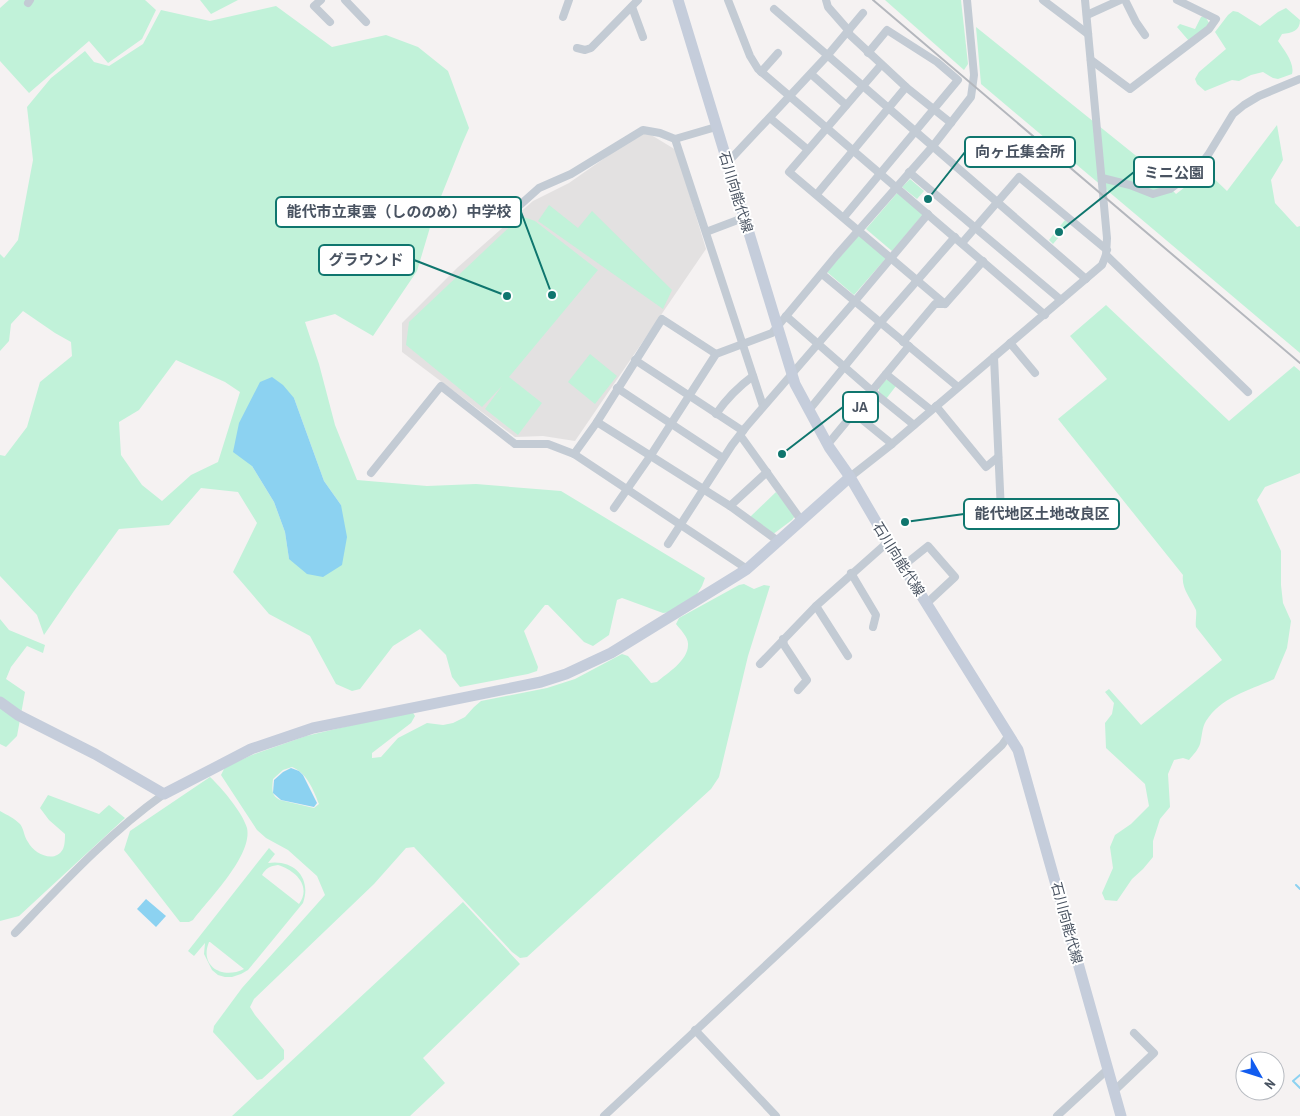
<svg xmlns="http://www.w3.org/2000/svg" width="1300" height="1116" viewBox="0 0 1300 1116" font-family="'Archivo Narrow','Noto Sans JP',sans-serif">
	<style>
		.education { fill: #e3e1e1 }
		.green { fill: #c1f2d9; fill-rule: evenodd }
		.water { fill: #8cd2f1 }
		.lines { fill: none; stroke-linecap: round; stroke-linejoin: round }
		.stream { stroke: #8cd2f1; stroke-width: 2 }
		.street { stroke: #c3cbd4; stroke-width: 8 }
		.secondary { stroke: #c5cddb; stroke-width: 11 }
		.rail { stroke: #b4b7bd; stroke-width: 2 }
		.labels { text-anchor: middle; stroke-width: 4; stroke-linejoin: round; paint-order: stroke }
		.street-label { font-size: 14px; fill: #495361; stroke: #fff }
		.leader { fill: none; stroke: #0f766e; stroke-width: 2 }
		.callout-dot { fill: #0f766e; stroke: #fff; stroke-width: 2 }
		.callout { fill: #fff; stroke: #0f766e; stroke-width: 2 }
		.callout-label { font-size: 15px; text-anchor: middle; font-weight: bold; fill: #495361 }
	</style>
	<rect width="100%" height="100%" fill="#f5f2f2"/>
	<!-- education -->
	<polygon class="education" points="648,133 676,150 706,249 575,441 543,436 515,437 402,352 402,323 457,268 533,201 569,183 639,134"/>
	<!-- green -->
	<g class="green">
		<polygon points="9,0 145,0 156,10 142,39 108,63 89,41 29,93 0,61 0,8"/>
		<polygon points="200,0 238,0 211,14"/>
		<polygon points="885,0 961,0 968,64 964,70"/>
		<path d="M276 6 332 47 386 35 418 47 448 71 469 128 462 144 434 214 417 271 373 336 335 314 305 322 319 364 335 425 357 480 427 486 476 484 561 491 705 578 702 586 697 594 671 612 663 613 622 598 617 600 609 635 593 646 584 642 548 605H545L524 631 538 667 537 671 528 674 460 687 452 677 446 655 420 629 393 646 360 689 352 691 336 684 310 636 269 614 233 572 257 523 238 492 201 488 169 525 119 529 74 591 44 635 37 615 0 576V455L5 456 27 427 40 382 72 356 71 342 55 333 23 311 11 324 9 341 0 351V254L4 258 18 240 33 160 27 107 51 78 85 51 94 62 109 66 143 44 161 10 210 21ZM176 360 225 382 240 392 218 462 191 475 162 501 142 485 121 455 119 422 139 410ZM294 398 324 481 341 505 289 559 285 532 274 502 252 466Z"/>
		<path d="M1286 8 1300 20C1300 31 1292 33 1282 34L1278 41C1284 50 1295 63 1292 74L1278 79 1273 78 1263 72 1251 75 1239 81 1232 80 1205 91 1197 84 1195 79 1199 72 1226 49 1215 32 1228 15 1233 11 1238 12 1260 26 1278 12Z"/>
		<polygon points="1205,16 1209,23 1205,29 1189,41 1177,27 1180,24 1195,29 1201,17"/>
		<polygon points="976,27 1150,167 1176,194 1206,171 1227,191 1277,125 1283,160 1271,180 1275,203 1297,227 1300,226 1300,353 981,84"/>
		<polygon points="910,179 924,191 917,199 902,187"/>
		<polygon points="898,192 924,213 892,251 866,229"/>
		<polygon points="549,205 578,228 592,211 672,290 663,309 538,221"/>
		<polygon points="521,216 535,221 598,270 509,377 542,403 518,435 485,409 502,386 482,407 406,345 409,322"/>
		<polygon points="1065,220 1070,224 1053,244 1049,240"/>
		<polygon points="860,234 887,257 854,295 827,272"/>
		<path d="M1106 305 1229 421 1294 366 1300 371V473L1265 487 1257 500 1281 551V585L1283 603 1291 621 1287 648 1274 679C1250 690 1221 697 1206 721 1202 727 1202 737 1200 744 1198 750 1193 755 1189 760L1183 758 1174 760 1168 774 1170 807 1160 819 1153 841V857L1143 869 1132 879 1117 901 1105 900 1102 893 1113 868 1110 847 1115 835 1131 824 1149 806 1145 784 1106 748 1105 723 1112 714 1114 703 1105 692 1109 689 1141 725 1222 660 1196 627C1195 621 1197 616 1196 610 1191 599 1181 588 1183 575L1058 419 1107 379 1070 336Z"/>
		<polygon points="590,354 617,376 595,404 568,382"/>
		<polygon points="886,380 889,380 896,386 886,399 879,393 879,387"/>
		<polygon points="776,492 795,516 792,520 772,535 750,517"/>
		<path d="M744 584 754 589 764 585 770 586 748 656 719 777 711 789 527 957 520 958 512 952 414 847 406 848 374 884 254 999 250 1007 255 1015 284 1050V1059L262 1079 257 1080 213 1032 214 1026 242 988 325 895 317 876 288 850 266 838 257 830 221 775 225 767 252 755 306 736 412 711 415 716 411 723 372 753V758L381 757 398 738 427 723 443 725 453 723 465 717 474 707 481 701 547 688 575 679 622 654 628 656 651 683 657 682C667 673 688 661 688 645 689 638 680 629 676 624L679 618 739 585ZM292 767C307 773 313 789 319 804L314 808 280 800C271 796 272 789 273 779L283 770Z"/>
		<polygon points="0,619 9,630 45,645 43,653 27,646 11,667 6,679 25,692 17,736 6,747 0,744"/>
		<path d="M210 777C221 787 243 813 247 828 253 855 209 899 193 920L189 922H180L124 850 130 831Z"/>
		<path d="M48 795 99 814 109 805 125 818 19 916 0 921V811C7 815 14 818 20 824 24 829 24 837 28 842 34 854 55 864 63 849 65 845 65 838 65 834L49 820 40 808Z"/>
		<path d="M269 848 275 854 268 863C294 859 312 878 303 903L248 970 241 974 232 977H225L218 975 212 970 204 954 205 943 194 956 188 951ZM278 865C295 870 312 886 299 904L262 875C266 868 270 866 278 865ZM209 942H210L244 969C222 980 199 966 209 942Z"/>
		<polygon points="463,902 520,964 423,1058 445,1083 410,1116 232,1116"/>
	</g>
	<!-- water -->
	<g class="water">
		<polygon points="272,377 283,385 294,398 324,481 341,505 347,537 342,565 323,577 307,574 289,559 285,532 274,502 252,466 233,452 239,423 260,382"/>
		<polygon points="291,768 299,771 303,775 317,803 314,807 281,800 273,793 274,780 283,772"/>
		<polygon points="146,899 166,916 156,927 137,909"/>
	</g>
	<g class="lines">
		<!-- stream -->
		<g class="stream">
			<polyline points="1296,885 1300,889"/>
			<polyline points="1300,1075 1293,1081 1300,1088"/>
		</g>
		<!-- street -->
		<g class="street">
			<polyline points="321,0 314,6 330,22"/>
			<polyline points="345,0 366,22"/>
			<polyline points="728,0 750,56 758,69 1045,315"/>
			<polyline points="826,0 828,7 849,31"/>
			<polyline points="1043,0 1088,34"/>
			<polyline points="1125,0 1136,22 1145,35"/>
			<polyline points="28,3 30,0"/>
			<polyline points="632,7 643,37"/>
			<polyline points="774,9 1086,279"/>
			<polyline points="1087,15 1120,0"/>
			<polyline points="563,17 569,0"/>
			<polyline points="848,33 906,87 951,123"/>
			<polyline points="577,48 585,50 591,48 638,0"/>
			<polyline points="1091,60 1130,89 1209,29 1216,19 1177,0"/>
			<polyline points="881,65 789,172 945,304"/>
			<polyline points="761,72 778,53"/>
			<polyline points="811,74 846,105"/>
			<polyline points="770,118 807,149"/>
			<polyline points="716,127 675,139 763,406"/>
			<polyline points="727,163 827,56 863,13"/>
			<polyline points="909,172 1061,300"/>
			<polyline points="1102,178 1130,185 1153,194 1170,189 1198,168 1208,155 1233,114 1244,105 1259,96 1300,79"/>
			<polyline points="817,194 906,87"/>
			<polyline points="844,217 958,80 937,62 887,30 868,53"/>
			<polyline points="503,220 539,188 571,174 643,130 660,133 675,139"/>
			<polyline points="706,232 743,218"/>
			<polyline points="962,243 1019,177 1107,250"/>
			<polyline points="1106,255 1248,392"/>
			<polyline points="822,274 958,387"/>
			<polyline points="786,316 872,391 914,425"/>
			<polyline points="903,342 935,304 945,304 983,261"/>
			<polyline points="1010,343 1035,373"/>
			<polyline points="994,357 1001,512"/>
			<polyline points="635,360 743,431"/>
			<polyline points="886,374 931,410"/>
			<polyline points="617,388 723,458"/>
			<polyline points="936,406 986,467 998,457"/>
			<polyline points="809,410 880,323 955,237"/>
			<polyline points="854,413 892,444"/>
			<path d="M716 414C727 398 738 387 753 376"/>
			<polyline points="597,422 730,506 778,541"/>
			<polyline points="740,435 801,520"/>
			<polyline points="828,444 909,346"/>
			<polyline points="574,454 597,422 662,319 716,354"/>
			<polyline points="371,473 441,386 515,444 548,444 574,454 747,569"/>
			<polyline points="850,477 892,444 1102,265 1106,255 1107,238 1085,0"/>
			<polyline points="730,506 767,472"/>
			<polyline points="614,508 651,455 716,354 772,333 836,256 933,146 971,97 974,75 967,0"/>
			<polyline points="668,544 732,445 746,427 855,301 928,214"/>
			<polyline points="903,566 928,546 955,577 927,603"/>
			<polyline points="851,573 876,615 873,627"/>
			<polyline points="816,606 848,656"/>
			<polyline points="783,639 784,645 807,680 798,690"/>
			<polyline points="760,664 816,606 888,542"/>
			<path d="M15 933C63 883 108 834 164 794"/>
			<polyline points="695,1030 776,1116"/>
			<polyline points="1114,1091 1154,1053 1134,1033"/>
			<path d="M604 1116C736 992 869 869 1002 745L1009 735"/>
			<polyline points="1057,1116 1108,1069"/>
		</g>
		<!-- secondary -->
		<g class="secondary">
			<polyline points="678,0 795,384 829,447 850,477 888,542 1018,750 1121,1116"/>
			<polyline points="0,702 18,715 95,754 164,794 251,749 313,728 541,682 566,674 611,653 736,576 747,569 850,477"/>
		</g>
		<!-- rail -->
		<polyline class="rail" points="873,0 1300,363"/>
	</g>
	<g class="labels">
		<!-- street labels -->
		<g class="street-label">
			<text transform="translate(736 192) rotate(73)" y="5">石川向能代線</text>
			<text transform="translate(899 559) rotate(58)" y="5">石川向能代線</text>
			<text transform="translate(1067 923) rotate(75)" y="5">石川向能代線</text>
		</g>
	</g>
	<!-- callouts -->
	<path class="leader" d="M928 199L965 152M1059 232L1134 172M552 295L521 212M507 296L414 260M782 454L843 407M905 522L964 514"/>
	<g class="callout-dot">
		<circle cx="928" cy="199" r="5"/>
		<circle cx="1059" cy="232" r="5"/>
		<circle cx="552" cy="295" r="5"/>
		<circle cx="507" cy="296" r="5"/>
		<circle cx="782" cy="454" r="5"/>
		<circle cx="905" cy="522" r="5"/>
	</g>
	<g class="callout">
		<rect x="965" y="137" width="110" height="30" rx="5"/>
		<rect x="1134" y="157" width="80" height="30" rx="5"/>
		<rect x="276" y="197" width="245" height="30" rx="5"/>
		<rect x="319" y="245" width="95" height="30" rx="5"/>
		<rect x="843" y="392" width="35" height="30" rx="5"/>
		<rect x="964" y="499" width="155" height="30" rx="5"/>
	</g>
	<g class="callout-label">
		<text x="1020" y="157">向ヶ丘集会所</text>
		<text x="1174" y="178">ミニ公園</text>
		<text x="399" y="217">能代市立東雲（しののめ）中学校</text>
		<text x="366" y="265">グラウンド</text>
		<text x="860" y="412">JA</text>
		<text x="1042" y="519">能代地区土地改良区</text>
	</g>
	<!-- north arrow -->
	<g transform="translate(1260 1076) rotate(129)"><circle r="24" fill="#ffffff" stroke="#b6bac0"/>
	<path d="M0-4L9 19L0 12L-9 19Z" fill="#125cef"/>
	<text y="-8" font-size="14" font-weight="bold" text-anchor="middle" fill="#495361">N</text>
	</g>
</svg>
